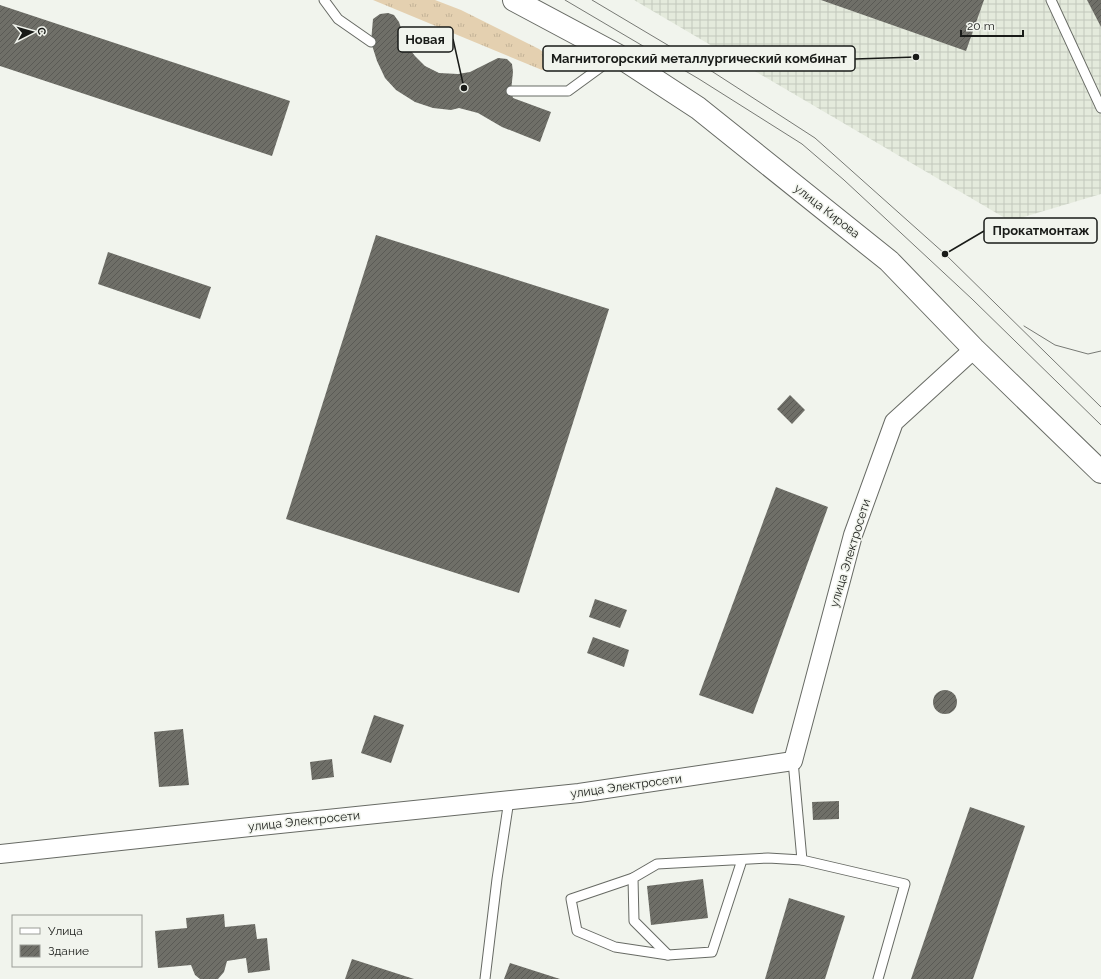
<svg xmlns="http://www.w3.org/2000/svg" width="1101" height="979" viewBox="0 0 1101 979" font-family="Raleway,sans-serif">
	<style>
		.industrial { fill: url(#industrial-grid) }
		.grass { fill: url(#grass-tufts) }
		.building { fill: url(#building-hatch) }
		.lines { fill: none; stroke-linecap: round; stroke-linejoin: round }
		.service-casing { stroke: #676a64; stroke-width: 11 }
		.minor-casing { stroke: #676a64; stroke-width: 20 }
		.secondary-casing { stroke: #676a64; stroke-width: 24 }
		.service { stroke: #fff; stroke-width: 9 }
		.minor { stroke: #fff; stroke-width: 18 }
		.secondary { stroke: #fff; stroke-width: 22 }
		.tram { stroke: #777974; stroke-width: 1 }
		.labels { text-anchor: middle; stroke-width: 3; stroke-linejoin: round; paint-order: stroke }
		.street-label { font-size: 12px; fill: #191b18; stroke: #f1f4ed }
		.leader { fill: none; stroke: #191b18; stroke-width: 1.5 }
		.callout-dot { fill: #191b18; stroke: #f1f4ed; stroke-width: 1.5 }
		.callout { fill: #f1f4ed; stroke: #191b18; stroke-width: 1.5 }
		.callout-label { font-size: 13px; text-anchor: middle; font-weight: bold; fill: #191b18 }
	</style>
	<defs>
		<pattern id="industrial-grid" width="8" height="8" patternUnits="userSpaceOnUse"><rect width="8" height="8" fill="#e4eadc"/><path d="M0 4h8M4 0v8" fill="none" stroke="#c3c8bc"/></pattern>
		<pattern id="grass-tufts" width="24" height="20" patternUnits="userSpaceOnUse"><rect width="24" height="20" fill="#e4d0b0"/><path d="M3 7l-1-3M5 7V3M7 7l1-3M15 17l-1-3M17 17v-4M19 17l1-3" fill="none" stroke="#c3b297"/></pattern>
		<pattern id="building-hatch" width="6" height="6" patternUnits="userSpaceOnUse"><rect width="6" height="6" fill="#6f6f68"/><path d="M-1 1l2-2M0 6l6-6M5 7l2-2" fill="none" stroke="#5a5a55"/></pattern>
	</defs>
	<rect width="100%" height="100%" fill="#f1f4ed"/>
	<!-- industrial -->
	<polygon class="industrial" points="634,0 1101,0 1101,194 1010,221"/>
	<!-- grass -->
	<polygon class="grass" points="373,0 435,0 461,10 539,49 551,58 554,65 552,69 542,70"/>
	<!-- building -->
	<g class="building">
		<polygon points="821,0 984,0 966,51"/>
		<polygon points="1087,0 1101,0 1101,27"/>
		<polygon points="0,5 290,101 272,156 0,66"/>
		<polygon points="388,13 394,15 399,22 407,46 415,56 425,66 439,73 458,74 470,72 498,58 507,59 512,64 513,72 511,91 513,98 551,112 540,142 502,127 478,113 459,108 451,110 433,108 415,102 396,90 385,78 377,61 371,42 373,19 380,14"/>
		<polygon points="376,235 609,309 519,593 286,519"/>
		<polygon points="108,252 211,287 200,319 98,284"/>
		<polygon points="790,395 805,410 792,424 777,409"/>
		<polygon points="776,487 828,507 753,714 699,695"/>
		<polygon points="595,599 627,610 620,628 589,617"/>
		<polygon points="593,637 629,650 624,667 587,653"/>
		<circle cx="945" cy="702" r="12"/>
		<polygon points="374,715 404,725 391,763 361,753"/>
		<polygon points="183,729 189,785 159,787 154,732"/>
		<polygon points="332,759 334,777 312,780 310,762"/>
		<polygon points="839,801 839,819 813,820 812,802"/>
		<polygon points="970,807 1025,826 973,979 911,979"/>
		<polygon points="703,879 708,918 651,925 647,886"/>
		<polygon points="789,898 845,916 825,979 765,979"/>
		<polygon points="224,914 225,927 255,924 257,939 267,938 270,970 248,973 246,958 227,961 224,972 218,979 200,979 195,975 191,965 158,968 155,931 187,928 186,918"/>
		<polygon points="352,959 414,979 345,979"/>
		<polygon points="510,963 560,979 504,979"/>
	</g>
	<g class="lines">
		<defs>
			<g id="service">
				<polyline points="324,0 338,19 371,42"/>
				<polyline points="1051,0 1101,108"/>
				<polyline points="511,91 568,91 616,56"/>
				<polyline points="793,761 802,860 905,884 878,979"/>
				<polyline points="742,860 712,952 668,955 634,921 633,878 657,864 768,858 802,860"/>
				<polyline points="633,878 571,899 577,931 615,947 668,955"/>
				<polyline points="485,979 497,879 509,800"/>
			</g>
			<polyline id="minor" points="0,854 250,827 579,793 793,761 853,535 894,422 974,349"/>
			<polyline id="secondary" points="514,0 617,55 698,108 889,261 974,349 1101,472"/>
		</defs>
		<!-- service casing -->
		<use href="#service" class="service-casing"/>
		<!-- minor casing -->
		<use href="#minor" class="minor-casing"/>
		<!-- secondary casing -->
		<use href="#secondary" class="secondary-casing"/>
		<!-- service -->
		<use href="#service" class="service"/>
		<!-- minor -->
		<use href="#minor" class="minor"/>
		<!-- secondary -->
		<use href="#secondary" class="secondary"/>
		<!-- tram -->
		<g class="tram">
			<polyline points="565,0 699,79 802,144 844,180 972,299 1101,425"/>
			<polyline points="592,0 713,72 815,138 945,254 1101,407"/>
			<polyline points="1024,326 1055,345 1088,354 1101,351"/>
		</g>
	</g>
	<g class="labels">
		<!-- street labels -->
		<g class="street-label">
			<text transform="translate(827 211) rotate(38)" y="4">улица Кирова</text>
			<text transform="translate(850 553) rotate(-73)" y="4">улица Электросети</text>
			<text transform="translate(626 786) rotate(-8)" y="4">улица Электросети</text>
			<text transform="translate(304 821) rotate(-6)" y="4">улица Электросети</text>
		</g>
	</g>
	<!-- callouts -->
	<path class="leader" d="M464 88L453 39M916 57L855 59M945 254L984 231"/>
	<g class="callout-dot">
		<circle cx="464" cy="88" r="4"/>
		<circle cx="916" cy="57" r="4"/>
		<circle cx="945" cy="254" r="4"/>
	</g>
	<g class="callout">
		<rect x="398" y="27" width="55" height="25" rx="4"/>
		<rect x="543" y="46" width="312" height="25" rx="4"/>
		<rect x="984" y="218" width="113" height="25" rx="4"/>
	</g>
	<g class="callout-label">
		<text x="425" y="44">Новая</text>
		<text x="699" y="63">Магнитогорский металлургический комбинат</text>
		<text x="1041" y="235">Прокатмонтаж</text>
	</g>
	<!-- legend -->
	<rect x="12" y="915" width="130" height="52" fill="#f1f4ed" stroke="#9b9d98"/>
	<rect x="20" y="928" width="20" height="6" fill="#ffffff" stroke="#9b9d98"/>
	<text x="48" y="935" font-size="12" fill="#191b18">Улица</text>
	<rect x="20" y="945" width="20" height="12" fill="url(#building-hatch)" stroke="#9b9d98"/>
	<text x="48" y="955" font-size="12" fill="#191b18">Здание</text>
	<!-- north arrow -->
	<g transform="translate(32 32) rotate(84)" stroke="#f1f4ed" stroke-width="3" paint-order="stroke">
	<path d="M0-3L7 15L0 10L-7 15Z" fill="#191b18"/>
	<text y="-6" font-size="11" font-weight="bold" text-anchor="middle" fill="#191b18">С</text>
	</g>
	<!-- scale -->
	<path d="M961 30v6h62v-6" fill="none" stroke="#191b18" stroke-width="2"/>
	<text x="967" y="30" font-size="12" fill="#191b18" stroke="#f1f4ed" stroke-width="3" paint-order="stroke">20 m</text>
</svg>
